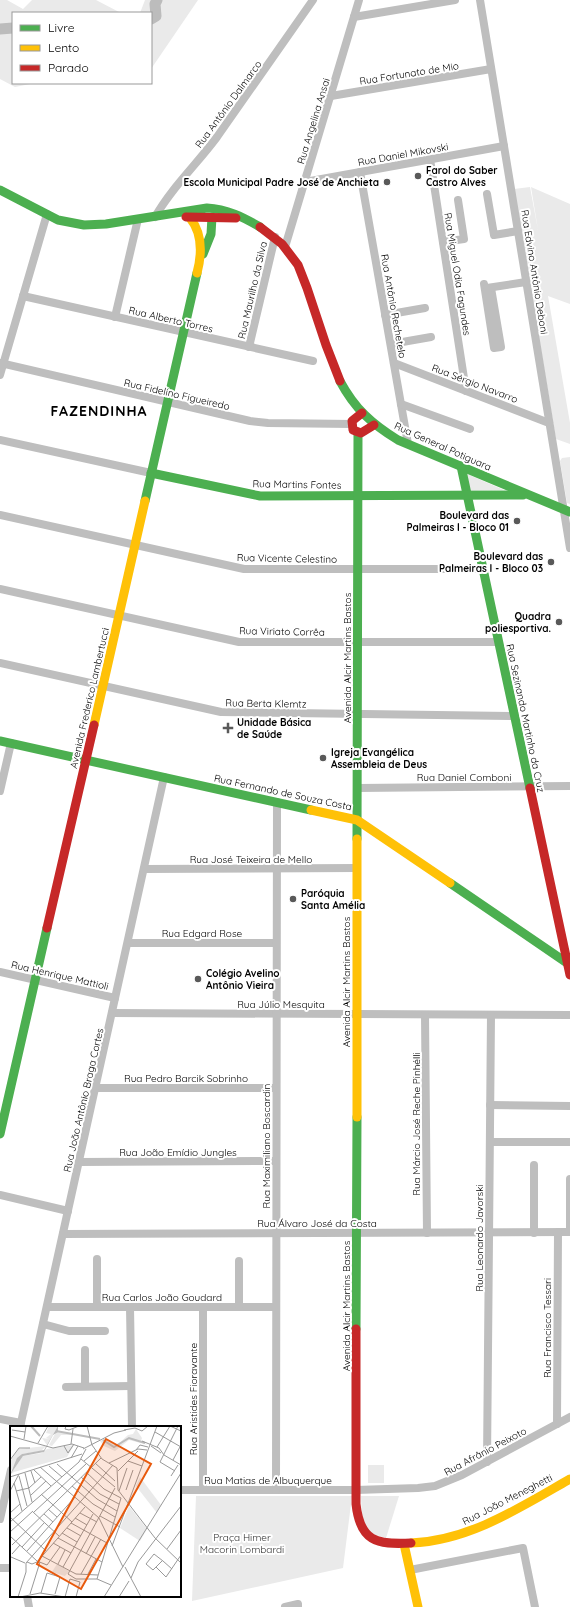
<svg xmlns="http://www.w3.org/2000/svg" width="570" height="1607" viewBox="0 0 570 1607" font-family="Quicksand,sans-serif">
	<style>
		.green { fill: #eaeaea }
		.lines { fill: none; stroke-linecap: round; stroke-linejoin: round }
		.river { stroke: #bcbcbc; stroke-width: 11 }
		.street { stroke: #bebebe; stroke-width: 8 }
		.fast { stroke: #4caf50; stroke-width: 9 }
		.slow { stroke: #ffc107; stroke-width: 9 }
		.jam { stroke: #c62828; stroke-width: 9 }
		.poi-dot { fill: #595959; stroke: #fff; stroke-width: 1.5 }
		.labels { text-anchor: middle; stroke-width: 4; stroke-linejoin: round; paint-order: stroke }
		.street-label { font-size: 10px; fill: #000; stroke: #fff }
		.poi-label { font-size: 10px; font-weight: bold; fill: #000; stroke: #fff; text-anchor: start }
		.park-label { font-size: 10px; fill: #2f2f2f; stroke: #fff }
		.district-label { font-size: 14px; font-weight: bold; letter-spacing: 1px; fill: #000; stroke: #fff }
		.inset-river { fill: none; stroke: #bcbcbc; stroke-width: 2 }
		.inset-road { fill: none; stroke: #999; stroke-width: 1 }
		.view { fill: #e8590c; fill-opacity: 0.15; stroke: #e8590c; stroke-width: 2 }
		.inset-edge { fill: none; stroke: #000; stroke-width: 2 }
	</style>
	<rect width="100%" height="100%" fill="#fff"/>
	<!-- green -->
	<g class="green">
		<polygon points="0,0 7,0 23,9 32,0 96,0 121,13 13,13 13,83 35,83 15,87 0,79"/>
		<polygon points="145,0 198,0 151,69 151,13 140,13"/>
		<polygon points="530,187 538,230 531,187 570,204 570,304 548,296 570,423 570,444 556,439 514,189"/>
		<polygon points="570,457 570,504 567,503 560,461 562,458"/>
		<polygon points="467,474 504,490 470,491"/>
		<rect x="368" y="1465" width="16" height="18"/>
		<polygon points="196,1496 352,1496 343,1568 192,1601"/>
		<polygon points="361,1496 399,1496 386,1538 369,1533 362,1520"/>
	</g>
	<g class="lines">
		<!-- river -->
		<g class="river">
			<polyline points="151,19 156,16 155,4 157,0"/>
			<polyline points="0,29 13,28"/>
		</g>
		<!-- street -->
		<g class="street">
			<polyline points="480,0 570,548"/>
			<polyline points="354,17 455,0"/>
			<polyline points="331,96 491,69"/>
			<polyline points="430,159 466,391"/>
			<polyline points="360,172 408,444"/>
			<polyline points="305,182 504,146"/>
			<polyline points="487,194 494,235 518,231"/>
			<path d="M155 217C172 187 197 164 217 137L313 0"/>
			<polyline points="443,242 464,239 458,200"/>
			<polyline points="285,247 359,0"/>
			<polyline points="484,284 494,348 501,347 491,288"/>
			<polyline points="487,288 526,282"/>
			<polyline points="23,296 313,361"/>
			<polyline points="385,315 425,308"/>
			<polyline points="115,317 138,219"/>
			<polyline points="391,344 431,337"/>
			<polyline points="249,347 275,237"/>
			<polyline points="0,363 250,421 268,423 352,424"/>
			<polyline points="394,363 549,423"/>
			<polyline points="0,375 47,214"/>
			<polyline points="401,404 470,429"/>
			<polyline points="0,440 151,473"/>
			<polyline points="0,515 244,569 482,569"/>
			<polyline points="0,589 239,642 498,642"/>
			<polyline points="0,663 221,712 514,716"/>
			<polyline points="358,788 570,786"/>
			<polyline points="0,791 11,743"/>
			<polyline points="144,869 357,868"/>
			<polyline points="128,943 276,943"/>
			<polyline points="0,972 115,998"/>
			<polyline points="112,1013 570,1015"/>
			<polyline points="425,1015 427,1233"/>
			<polyline points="95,1088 276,1088"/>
			<polyline points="490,1105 570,1106"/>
			<polyline points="490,1142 570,1142"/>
			<polyline points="79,1162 276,1161"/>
			<polyline points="0,1195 68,1211"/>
			<polyline points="570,1232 570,1179"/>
			<polyline points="534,1233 534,1165"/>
			<polyline points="63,1234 570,1232"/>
			<polyline points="97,1259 97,1307"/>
			<polyline points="47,1307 276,1307"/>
			<polyline points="130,1307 132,1427"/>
			<polyline points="239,1307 239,1261"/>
			<polyline points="43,1324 69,1331 105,1331"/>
			<polyline points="85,1350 85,1386"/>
			<polyline points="66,1387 131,1386"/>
			<polyline points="0,1419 21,1423"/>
			<polyline points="557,1424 558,1232"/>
			<polyline points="20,1427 164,777"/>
			<polyline points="487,1462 491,1015"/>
			<polyline points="180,1490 356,1490 418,1488 435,1486 462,1475 570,1417"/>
			<polyline points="203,1490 203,1307"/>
			<polyline points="276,1490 277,802"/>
			<polyline points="0,1519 11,1470"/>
			<polyline points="0,1568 11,1568"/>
			<polyline points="410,1570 523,1548 535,1607"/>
			<polyline points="27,1596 29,1607"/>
			<polyline points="285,1607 298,1604 298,1607"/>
		</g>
		<!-- fast -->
		<g class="fast">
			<path d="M0 190 58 220 84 225 106 224 207 208C227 209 243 217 260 227"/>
			<polyline points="203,254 211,234 212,217"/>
			<path d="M340 381C355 409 372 424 398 440L570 512"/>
			<polyline points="461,466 530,788"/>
			<polyline points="151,473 260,496 523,495"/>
			<polyline points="145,501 197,273"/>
			<polyline points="0,741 311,810"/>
			<polyline points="357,839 358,433"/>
			<polyline points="450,883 570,965"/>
			<polyline points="0,1134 47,928"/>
			<polyline points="356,1329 357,1117"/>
		</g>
		<!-- slow -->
		<g class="slow">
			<path d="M190 218C203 234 202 254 197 273"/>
			<polyline points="94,725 145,501"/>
			<polyline points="311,810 357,820 450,883"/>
			<polyline points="357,1117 357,839"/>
			<path d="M411 1543C469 1541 521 1507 570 1479"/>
			<polyline points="404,1544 418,1607"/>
		</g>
		<!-- jam -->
		<g class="jam">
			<polyline points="186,217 236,218"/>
			<polyline points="260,227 282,244 298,265 307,288 326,345 340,381"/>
			<polyline points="362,413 352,421 353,430 361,433 374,425"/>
			<polyline points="530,788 570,975"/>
			<polyline points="47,928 94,725"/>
			<path d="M356 1329V1504C360 1541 376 1545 411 1543"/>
		</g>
	</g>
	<!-- markers -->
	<g class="poi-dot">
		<circle cx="418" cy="176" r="4"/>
		<circle cx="387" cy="182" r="4"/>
		<circle cx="517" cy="521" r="4"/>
		<circle cx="551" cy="562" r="4"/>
		<circle cx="559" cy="622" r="4"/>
		<path d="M226 722h4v4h4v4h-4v4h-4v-4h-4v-4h4z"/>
		<circle cx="323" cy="758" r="4"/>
		<circle cx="293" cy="899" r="4"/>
		<circle cx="198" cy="979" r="4"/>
	</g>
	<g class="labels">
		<!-- street labels -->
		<g class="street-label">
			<text transform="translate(409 73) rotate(-9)" y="4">Rua Fortunato de Mio</text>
			<text transform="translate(228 104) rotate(-54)" y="4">Rua Antônio Dalmarco</text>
			<text transform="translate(313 121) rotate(-73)" y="4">Rua Angelina Ansai</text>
			<text transform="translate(403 154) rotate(-10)" y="4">Rua Daniel Mikovski</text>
			<text transform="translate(535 272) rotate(81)" y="4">Rua Edvino Antônio Deboni</text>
			<text transform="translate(458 274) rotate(81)" y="4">Rua Miguel Odia Fagundes</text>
			<text transform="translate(252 290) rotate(-77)" y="4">Rua Maurilho da Silva</text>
			<text transform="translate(394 306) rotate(80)" y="4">Rua Antônio Rechetelo</text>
			<text transform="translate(171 319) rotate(13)" y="4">Rua Alberto Torres</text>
			<text transform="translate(475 383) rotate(21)" y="4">Rua Sérgio Navarro</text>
			<text transform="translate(177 394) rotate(13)" y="4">Rua Fidelino Figueiredo</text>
			<text transform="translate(443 446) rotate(24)" y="4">Rua General Potiguara</text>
			<text transform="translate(297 484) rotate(1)" y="4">Rua Martins Fontes</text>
			<text transform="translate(287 558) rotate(1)" y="4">Rua Vicente Celestino</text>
			<text transform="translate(282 631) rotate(1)" y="4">Rua Viriato Corrêa</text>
			<text transform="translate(347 658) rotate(-90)" y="4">Avenida Alcir Martins Bastos</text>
			<text transform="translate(89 698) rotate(-77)" y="4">Avenida Frederico Lambertucci</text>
			<text transform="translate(266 703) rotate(1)" y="4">Rua Berta Klemtz</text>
			<text transform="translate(526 718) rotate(78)" y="4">Rua Sezinando Martinho da Cruz</text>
			<text x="464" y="781">Rua Daniel Comboni</text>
			<text transform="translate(283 792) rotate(12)" y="4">Rua Fernando de Souza Costa</text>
			<text x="251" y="863">Rua José Teixeira de Mello</text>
			<text x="202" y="937">Rua Edgard Rose</text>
			<text transform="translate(60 975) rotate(13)" y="4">Rua Henrique Mattioli</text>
			<text transform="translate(346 982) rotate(-90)" y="4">Avenida Alcir Martins Bastos</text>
			<text x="281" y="1008">Rua Júlio Mesquita</text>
			<text x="186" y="1082">Rua Pedro Barcik Sobrinho</text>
			<text transform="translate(83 1100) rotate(-77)" y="4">Rua João Antônio Braga Cortes</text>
			<text transform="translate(416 1124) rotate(-90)" y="4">Rua Márcio José Reche Pinhélli</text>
			<text transform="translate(266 1146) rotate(-90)" y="4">Rua Maximiliano Boscardin</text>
			<text x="178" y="1156">Rua João Emídio Jungles</text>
			<text x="317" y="1227">Rua Álvaro José da Costa</text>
			<text transform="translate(479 1238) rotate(-90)" y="4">Rua Leonardo Javorski</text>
			<text x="162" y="1301">Rua Carlos João Goudard</text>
			<text transform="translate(346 1306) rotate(-90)" y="4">Avenida Alcir Martins Bastos</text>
			<text transform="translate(547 1328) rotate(-90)" y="4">Rua Francisco Tessari</text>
			<text transform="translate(193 1399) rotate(-90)" y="4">Rua Aristides Fioravante</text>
			<text transform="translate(485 1451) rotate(-28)" y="4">Rua Afrânio Peixoto</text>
			<text x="268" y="1484">Rua Matias de Albuquerque</text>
			<text transform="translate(507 1499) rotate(-27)" y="4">Rua João Meneghetti</text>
		</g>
		<!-- poi labels -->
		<g class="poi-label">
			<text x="426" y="174">Farol do Saber<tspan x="426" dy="12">Castro Alves</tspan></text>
			<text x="379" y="186" text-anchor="end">Escola Municipal Padre José de Anchieta</text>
			<text x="509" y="519" text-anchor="end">Boulevard das<tspan x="509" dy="12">Palmeiras I - Bloco 01</tspan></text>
			<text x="543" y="560" text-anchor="end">Boulevard das<tspan x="543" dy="12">Palmeiras I - Bloco 03</tspan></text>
			<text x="551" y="620" text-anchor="end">Quadra<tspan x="551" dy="12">poliesportiva.</tspan></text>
			<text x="237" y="726">Unidade Básica<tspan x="237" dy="12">de Saúde</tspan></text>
			<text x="331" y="756">Igreja Evangélica<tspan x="331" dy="12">Assembleia de Deus</tspan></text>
			<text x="301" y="897">Paróquia<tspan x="301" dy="12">Santa Amélia</tspan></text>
			<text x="206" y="977">Colégio Avelino<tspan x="206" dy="12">Antônio Vieira</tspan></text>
		</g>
		<!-- park labels -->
		<g class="park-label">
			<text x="242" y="1541">Praça Himer<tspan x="242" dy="12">Macorin Lombardi</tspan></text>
		</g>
		<!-- district labels -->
		<g class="district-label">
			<text x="99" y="416">FAZENDINHA</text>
		</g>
	</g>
	<!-- overview -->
	<g transform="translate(10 1426)">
		<rect width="171" height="171" fill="#fff"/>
		<path d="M39 0H48L37 19 32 12 39 13 36 12 41 8 36 7ZM126 3 132 12 131 15 138 19 119 14 105 25 94 20 90 15 96 12 106 20 118 9 123 8ZM46 6H47L62 7 61 9H51L42 20 39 19ZM64 19 57 31 4 46 0 49 13 30 32 27 37 23ZM36 20 31 25 12 28 0 46V36L8 23ZM130 51 151 79 147 87 126 60 121 71ZM119 80 137 103 130 115 110 102ZM47 138 59 145 55 150 42 146Z" fill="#eaeaea"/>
		<path d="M48 0V6L43 9 34 26 13 30 0 49 7 32 12 28 34 24Z" fill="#bcbcbc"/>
		<path class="inset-river" d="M21 0 30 10M46 5 90 13M93 14 104 21 119 12 135 17"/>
		<path class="inset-road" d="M56 0 55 3 59 4 69 0M77 0 82 19M160 0 171 5M2 4 15 6M114 4 125 2 132 5 138 0M145 6 171 21M0 10 43 22 62 18 74 22M14 13 16 0M132 15 149 22 154 29 171 39M28 17 38 0M61 18 63 3M82 19 92 33 107 42 108 64 145 112 171 137M54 20 58 27 64 18M141 20 151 27M147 21 160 0M73 23 104 7 116 4M126 24 130 19 138 21M61 32 68 20M71 33 105 61M0 34 9 22H20M163 34 171 19M74 35 86 25M118 35 132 40M85 37 105 55M99 37 128 23 137 24M47 38 87 73 107 85M39 40 52 51M30 41 89 92 113 141M24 44 41 60M21 45 25 57M108 45 128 25M165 45 150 36 168 0M76 46 94 63 111 72 87 153M15 47 22 76M9 50 17 80M161 50 168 39M0 51 72 28M71 51 90 68 109 78M4 57 12 85M62 60 83 78 105 91M116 64 123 44M0 65 9 48M6 65 19 62 31 51M109 65 117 42M31 68 62 96M21 69 36 55M38 83 47 91M23 86 49 110M24 86 76 38M0 87 10 78M70 87 87 96M34 88 43 96M90 90 110 101M0 91 36 125M65 92 77 99M0 96 69 36 76 23M61 97 97 117M57 102 71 110M0 106 23 85M52 107 67 116M0 110 27 135 37 139 50 121M48 112 92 136M43 117 61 127M2 119 91 32M102 120 147 0M12 121 34 97M157 123 171 104M17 125 65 71M2 128 10 119M76 128 85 111M32 130 66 148 88 149M1 131 15 137M152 135 143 144 136 138 144 128 153 135 162 143M17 136 22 138 27 136 75 81M48 138 55 124M53 141 83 88M115 141 131 171M146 141 156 151 171 129M71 148 91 113M78 148 86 133M121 152 128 136 171 80M60 153 70 156 66 171M101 159 87 153H66L58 148 105 62M31 167 37 147 50 151 45 168M20 168 30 136M8 171 16 146V137L103 39M10 171 30 167 55 171M55 171 60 153M94 171 171 47M109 171 119 155"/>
		<path class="view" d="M96 13 141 38 71 163 27 138Z"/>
		<rect width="171" height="171" class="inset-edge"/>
	</g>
	<!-- legend -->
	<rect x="12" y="12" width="140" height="72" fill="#ffffff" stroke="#999999"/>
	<rect x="20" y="25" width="20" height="6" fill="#4caf50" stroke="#999999"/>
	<text x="48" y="32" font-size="12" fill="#000000">Livre</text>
	<rect x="20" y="45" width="20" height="6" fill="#ffc107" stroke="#999999"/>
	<text x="48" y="52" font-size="12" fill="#000000">Lento</text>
	<rect x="20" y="65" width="20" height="6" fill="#c62828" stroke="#999999"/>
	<text x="48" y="72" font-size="12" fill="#000000">Parado</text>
</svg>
